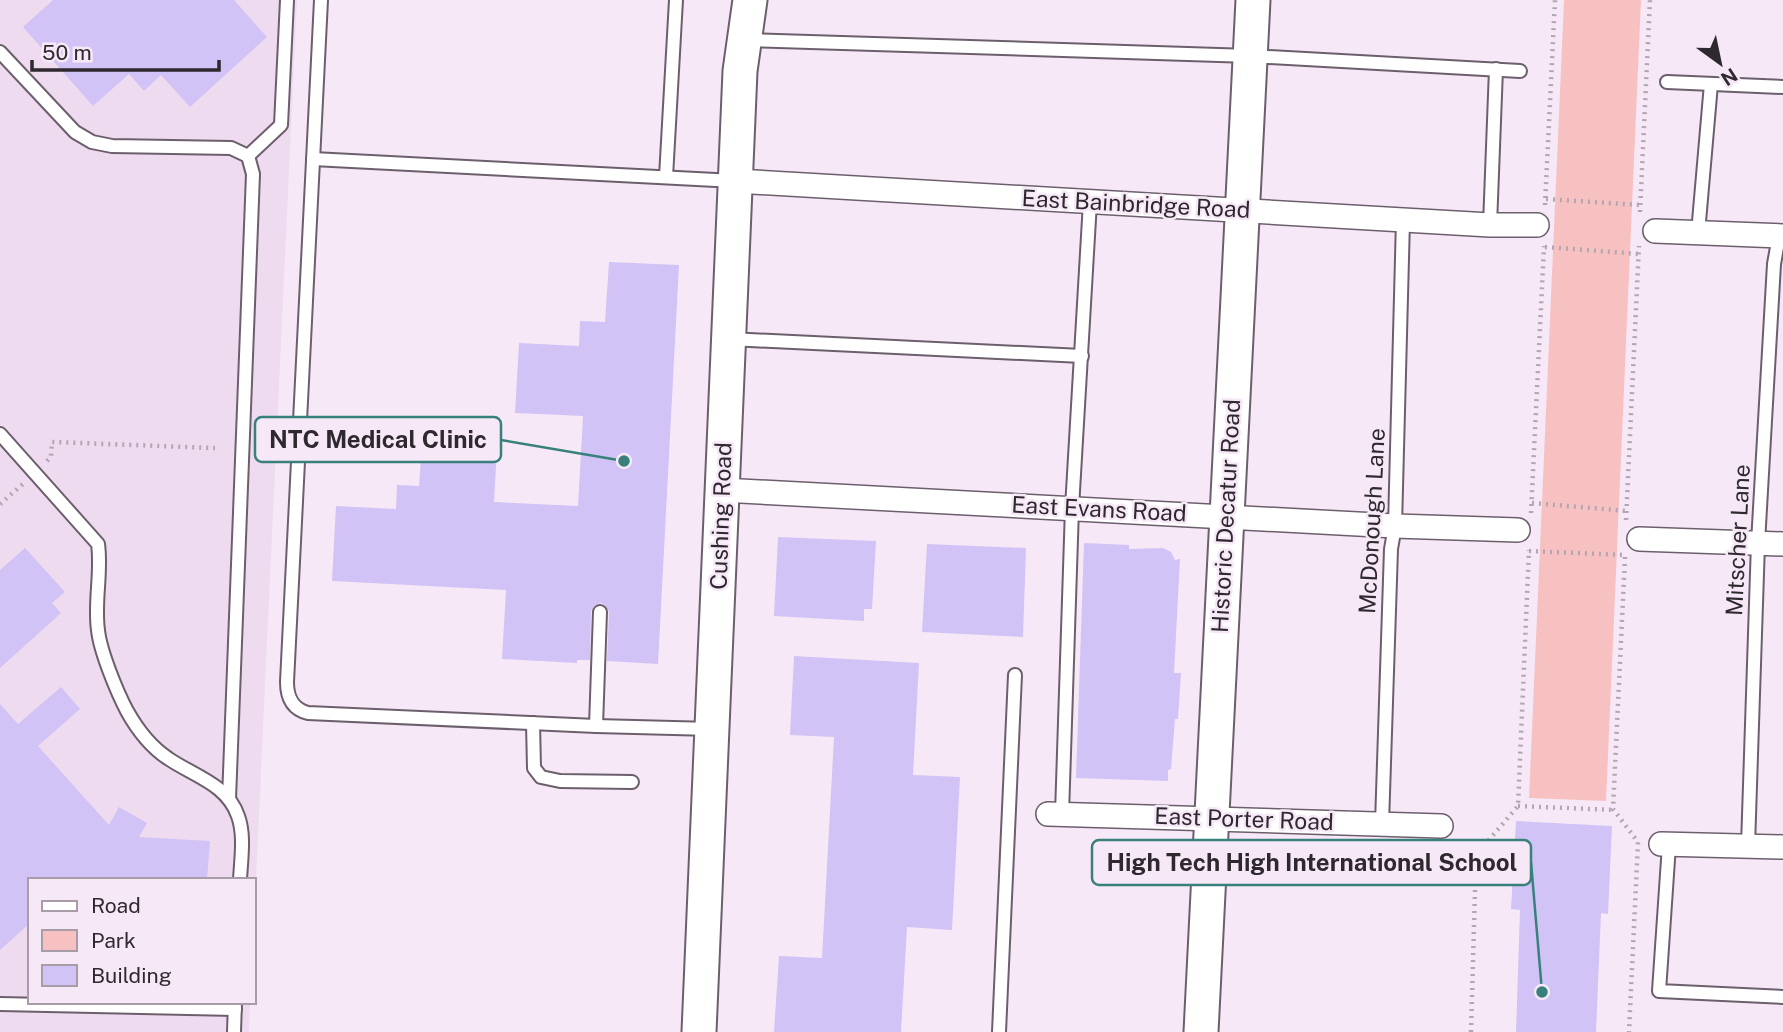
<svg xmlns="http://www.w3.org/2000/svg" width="1783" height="1032" viewBox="0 0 1783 1032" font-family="'Public Sans',sans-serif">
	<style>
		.built { fill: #efdbf0 }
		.green { fill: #f7c1c2 }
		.building { fill: #d1c3f5 }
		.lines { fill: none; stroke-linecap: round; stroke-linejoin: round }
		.lane-casing { stroke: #6c5f6c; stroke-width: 16 }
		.street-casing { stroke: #6c5f6c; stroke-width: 26 }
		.secondary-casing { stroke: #6c5f6c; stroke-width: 37 }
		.path { stroke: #b1a6b1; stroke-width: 4.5; stroke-dasharray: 2 5; stroke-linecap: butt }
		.lane { stroke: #fff; stroke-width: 12 }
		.street { stroke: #fff; stroke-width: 23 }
		.secondary { stroke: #fff; stroke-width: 33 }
		.labels { text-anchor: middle; stroke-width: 5; stroke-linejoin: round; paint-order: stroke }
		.street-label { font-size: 23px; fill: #2e292e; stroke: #f7e8f7 }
		.leader { fill: none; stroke: #38807c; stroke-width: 2.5 }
		.callout-dot { fill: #38807c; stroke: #f7e8f7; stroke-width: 2.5 }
		.callout { fill: #f7e8f7; stroke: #38807c; stroke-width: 2.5 }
		.callout-label { font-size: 24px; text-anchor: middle; font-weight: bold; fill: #2e292e }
	</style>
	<rect width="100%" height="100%" fill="#f7e8f7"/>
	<!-- built -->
	<polygon class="built" points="0,0 297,0 254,922 254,880 30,880 30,1002 250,1002 249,1032 0,1032"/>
	<!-- green -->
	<polygon class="green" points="1564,0 1641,0 1606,801 1529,798"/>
	<!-- building -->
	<g class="building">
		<polygon points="53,0 234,0 267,37 190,107 161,75 144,91 129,74 93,106 23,27"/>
		<polygon points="609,262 679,265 658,664 607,661 609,612 605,605 601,603 595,605 591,611 590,660 577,660 577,663 502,659 506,590 332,581 336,506 396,509 397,485 419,486 423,427 498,431 494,502 578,506 583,416 515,413 519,343 579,346 580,321 605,322"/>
		<polygon points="778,537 876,541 872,609 864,609 864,621 774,616"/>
		<polygon points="1084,543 1129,545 1129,549 1163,548 1171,552 1175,560 1180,559 1174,673 1181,673 1178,719 1175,719 1171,769 1168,770 1168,781 1076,778"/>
		<polygon points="927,544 1026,548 1023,637 922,632"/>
		<polygon points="25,548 65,592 52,603 61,613 0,668 0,570"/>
		<polygon points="794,656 919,663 913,775 960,777 952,930 907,927 901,1032 774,1032 779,956 822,958 834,737 790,735"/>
		<polygon points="61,687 80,709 38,746 109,825 119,807 147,823 139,837 210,841 207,880 30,880 30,923 0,950 0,704 18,724"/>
		<polygon points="1516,821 1612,826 1608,914 1601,913 1596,1032 1516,1032 1520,910 1511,909"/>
	</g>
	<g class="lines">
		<defs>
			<g id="lane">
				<path d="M321 0 287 682C287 697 292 709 308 713L596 726 712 729"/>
				<polyline points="747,40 1250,56 1520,71"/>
				<polyline points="0,52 75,132 92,142 112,146 231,148 248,156 253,174 229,799"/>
				<polyline points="1667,82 1783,87"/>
				<polyline points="248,156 281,125 287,0"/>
				<polyline points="313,159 735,181"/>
				<polyline points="666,177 676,0"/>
				<polyline points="1490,225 1496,69"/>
				<polyline points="1698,233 1711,84"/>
				<polyline points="730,339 1082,356"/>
				<path d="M0 434 98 544C102 573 94 602 98 630 100 651 117 692 127 711 137 729 152 748 169 759 194 776 227 784 238 816 245 835 241 859 240 880"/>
				<polyline points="533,723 534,768 541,777 560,781 632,782"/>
				<polyline points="596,726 600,612"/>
				<polyline points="1062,814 1072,508 1090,202"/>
				<polyline points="1382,824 1391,549 1395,526 1403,220"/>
				<polyline points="1669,845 1659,991 1783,997"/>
				<polyline points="1748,846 1758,543 1774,264 1779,236"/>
				<polyline points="0,1004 235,1009"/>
				<polyline points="234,1032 235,1002"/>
				<polyline points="999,1032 1015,675"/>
			</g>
			<g id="street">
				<polyline points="736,181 1490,225 1537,225"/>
				<polyline points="1655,231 1783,236"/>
				<polyline points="722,490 1395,526 1518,530"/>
				<polyline points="1639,539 1783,544"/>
				<polyline points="1048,814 1441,826"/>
				<polyline points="1661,844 1783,847"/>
			</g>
			<g id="secondary">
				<polyline points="699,1032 740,71 750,0"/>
				<polyline points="1201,1032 1253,0"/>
			</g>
		</defs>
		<!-- lane casing -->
		<use href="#lane" class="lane-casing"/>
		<!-- street casing -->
		<use href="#street" class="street-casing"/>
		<!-- secondary casing -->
		<use href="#secondary" class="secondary-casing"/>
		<!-- path -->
		<g class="path">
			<polyline points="1546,199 1640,205"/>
			<polyline points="1545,205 1555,0"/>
			<polyline points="1640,212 1650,0"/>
			<polyline points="1545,247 1639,254"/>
			<polyline points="47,461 51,457 52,442 215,448"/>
			<polyline points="1532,503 1627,511"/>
			<polyline points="0,504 23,484"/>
			<polyline points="1531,513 1544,246"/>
			<polyline points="1626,520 1639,246"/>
			<polyline points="1529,551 1624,555"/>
			<polyline points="1625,557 1613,809 1638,842 1629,1032"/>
			<polyline points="1518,806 1614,810"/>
			<polyline points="1471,1032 1476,855 1518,806 1529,550"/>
		</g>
		<!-- lane -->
		<use href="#lane" class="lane"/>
		<!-- street -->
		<use href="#street" class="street"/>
		<!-- secondary -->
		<use href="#secondary" class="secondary"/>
	</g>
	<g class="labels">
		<!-- street labels -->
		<g class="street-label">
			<text transform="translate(1136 204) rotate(3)" y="8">East Bainbridge Road</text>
			<text transform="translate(1099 509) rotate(3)" y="8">East Evans Road</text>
			<text transform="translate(721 516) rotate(-88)" y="8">Cushing Road</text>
			<text transform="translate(1226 516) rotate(-87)" y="8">Historic Decatur Road</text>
			<text transform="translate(1372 521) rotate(-87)" y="8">McDonough Lane</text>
			<text transform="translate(1738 540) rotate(-87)" y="8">Mitscher Lane</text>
			<text transform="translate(1244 819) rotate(2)" y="8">East Porter Road</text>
		</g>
	</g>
	<!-- callouts -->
	<path class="leader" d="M624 461L501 440M1542 992L1531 862"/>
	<g class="callout-dot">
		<circle cx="624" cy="461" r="7"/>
		<circle cx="1542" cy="992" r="7"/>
	</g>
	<g class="callout">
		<rect x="255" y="417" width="246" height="45" rx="7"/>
		<rect x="1092" y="840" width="439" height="45" rx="7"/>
	</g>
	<g class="callout-label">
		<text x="378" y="448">NTC Medical Clinic</text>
		<text x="1312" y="871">High Tech High International School</text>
	</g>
	<!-- legend -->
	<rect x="28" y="878" width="228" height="126" fill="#f7e8f7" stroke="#a79ca7" stroke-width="2"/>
	<rect x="42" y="901" width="35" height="10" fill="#ffffff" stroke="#a79ca7" stroke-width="2"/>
	<text x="91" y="913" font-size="21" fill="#2e292e">Road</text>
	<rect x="42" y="930" width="35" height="21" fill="#f7c1c2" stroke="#a79ca7" stroke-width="2"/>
	<text x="91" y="948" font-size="21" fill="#2e292e">Park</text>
	<rect x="42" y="965" width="35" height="21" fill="#d1c3f5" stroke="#a79ca7" stroke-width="2"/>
	<text x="91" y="983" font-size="21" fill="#2e292e">Building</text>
	<!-- north arrow -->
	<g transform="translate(1720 63) rotate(147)" stroke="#f7e8f7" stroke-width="5" paint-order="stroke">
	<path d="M0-5L12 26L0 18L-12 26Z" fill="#2e292e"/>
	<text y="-10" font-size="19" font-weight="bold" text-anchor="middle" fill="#2e292e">N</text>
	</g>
	<!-- scale -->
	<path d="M32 60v10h187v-10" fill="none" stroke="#2e292e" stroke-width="3.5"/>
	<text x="42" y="60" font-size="21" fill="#2e292e" stroke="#f7e8f7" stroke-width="5" paint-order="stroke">50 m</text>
</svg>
